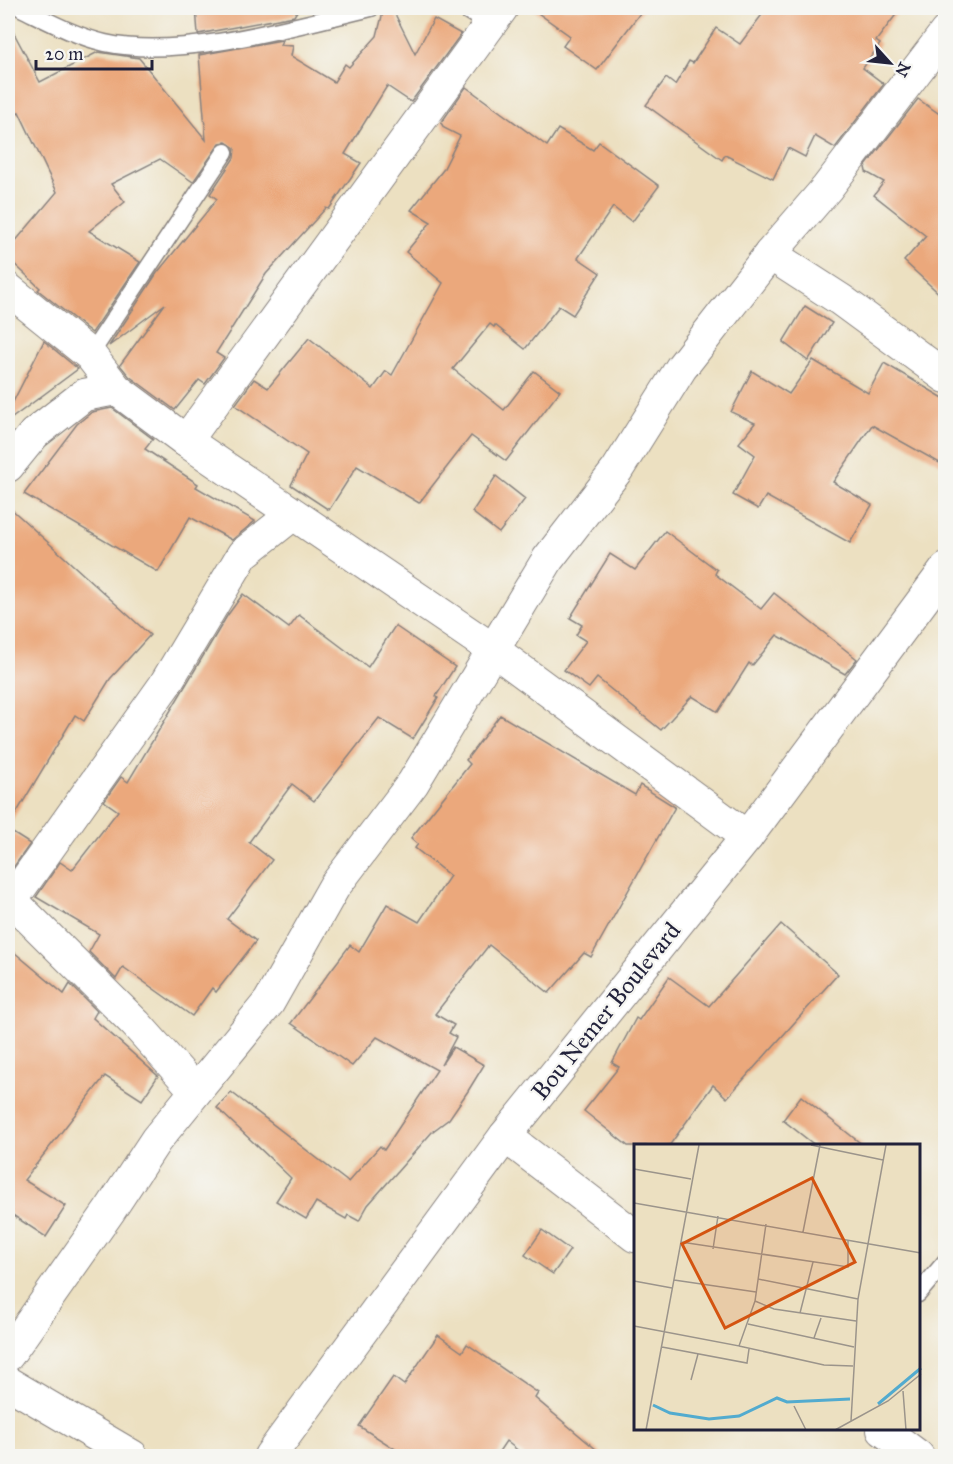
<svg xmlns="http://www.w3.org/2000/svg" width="953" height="1464" viewBox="0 0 953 1464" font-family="'IM FELL Great Primer',serif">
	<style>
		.building { fill: #eba87b }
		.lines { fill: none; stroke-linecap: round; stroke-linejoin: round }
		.service-casing { stroke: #87817e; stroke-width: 19 }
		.minor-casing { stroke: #87817e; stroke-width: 34 }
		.service { stroke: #fff; stroke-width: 16 }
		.minor { stroke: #fff; stroke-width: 32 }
		.labels { text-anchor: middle; stroke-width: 4.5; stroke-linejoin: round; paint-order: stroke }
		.street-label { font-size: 24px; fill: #22223b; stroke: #f6f6f2 }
		.inset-river { fill: none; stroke: #52abcf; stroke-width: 3 }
		.inset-road { fill: none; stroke: #9b948b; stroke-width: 1.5 }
		.view { fill: #d45411; fill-opacity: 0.15; stroke: #d45411; stroke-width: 3 }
		.inset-edge { fill: none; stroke: #22223b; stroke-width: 3 }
	</style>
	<rect width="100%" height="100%" fill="#f6f6f2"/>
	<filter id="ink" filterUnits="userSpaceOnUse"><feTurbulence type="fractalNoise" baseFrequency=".0167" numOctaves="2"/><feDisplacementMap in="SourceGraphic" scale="12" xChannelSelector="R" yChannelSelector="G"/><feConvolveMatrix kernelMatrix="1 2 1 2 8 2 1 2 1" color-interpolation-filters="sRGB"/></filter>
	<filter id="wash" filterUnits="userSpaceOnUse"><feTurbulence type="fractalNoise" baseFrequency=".008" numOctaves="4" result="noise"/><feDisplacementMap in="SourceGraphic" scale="24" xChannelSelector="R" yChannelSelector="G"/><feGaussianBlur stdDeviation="1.35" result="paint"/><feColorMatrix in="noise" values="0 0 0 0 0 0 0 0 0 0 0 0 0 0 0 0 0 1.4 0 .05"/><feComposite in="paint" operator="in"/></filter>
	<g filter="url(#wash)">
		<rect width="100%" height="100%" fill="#ece0c1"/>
		<g id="blocks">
			<!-- building -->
			<g class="building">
				<polygon points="196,8 299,8 294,16 198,34"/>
				<polygon points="384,8 392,8 415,54 434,19 461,34 411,102 387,86 345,154 361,163 329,209 326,208 266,274 216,353 224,358 205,384 199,380 175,410 129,376 120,365 165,304 109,346 157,273 217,199 210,194 234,158 235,148 226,142 220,143 193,182 160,159 111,184 125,202 89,231 140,262 92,333 38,290 40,288 8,258 8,250 57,192 19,112 8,120 8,22 40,82 98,52 139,58 206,140 199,55 282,40 280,45 293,46 291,56 334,82 345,64 349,67 377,36"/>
				<polygon points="531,8 644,8 597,70 563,46 570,36"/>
				<polygon points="767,8 901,8 876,41 880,44 863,68 884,84 835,148 815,136 805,157 788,148 773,179 725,155 722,160 646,105 666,78 675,85 689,61 693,63 716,28 740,44"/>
				<polygon points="466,87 547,146 558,129 593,150 599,142 659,186 632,222 613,207 578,258 600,273 573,315 559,306 525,349 495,325 494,327 490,324 453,369 504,410 534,371 560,391 506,461 471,436 419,503 357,466 329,510 291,485 307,454 235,405 254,379 268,388 309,338 373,389 386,371 392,375 443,283 406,252 431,222 411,210 443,170 460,136 444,128 441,123"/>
				<polygon points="918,99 945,118 945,299 904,261 926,236 874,195 884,182 866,172 865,167"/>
				<polygon points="805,306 832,323 808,361 783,342"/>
				<polygon points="44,341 78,369 8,421 8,412"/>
				<polygon points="813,360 868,393 884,363 945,399 945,466 872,425 833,482 872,505 850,543 766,496 758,509 733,495 755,455 739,443 755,423 731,412 752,371 789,394"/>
				<polygon points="112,408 153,439 145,449 198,484 196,487 255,521 232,540 190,517 158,572 24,494 77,424 92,412"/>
				<polygon points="496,476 525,499 499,533 472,512"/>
				<polygon points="8,506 150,635 110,679 84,721 75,715 8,827"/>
				<polygon points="665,531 717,570 715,574 761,609 774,593 857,659 845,674 777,635 752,666 749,663 718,712 692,696 661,730 597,678 589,688 564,670 586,641 576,635 582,625 570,618 610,554 635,570"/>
				<polygon points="243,594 289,628 299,615 368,667 395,626 455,667 436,696 438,698 413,739 379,718 314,801 292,784 249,842 272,860 227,919 256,941 216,992 212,988 192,1016 123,967 116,979 89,952 99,934 36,897 60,862 72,870 118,811 104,801 121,777 128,782 227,616"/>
				<polygon points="500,715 635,795 640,785 675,807 591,957 584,953 549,993 489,945 435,1014 454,1025 449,1033 456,1037 441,1065 453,1047 484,1065 468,1091 449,1119 433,1131 368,1205 359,1221 348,1215 346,1219 316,1202 306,1219 276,1201 291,1178 217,1108 231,1092 348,1182 380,1146 384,1150 437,1070 377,1037 352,1066 291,1023 350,945 359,952 387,904 419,922 450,876 415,848 418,844 411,838 470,764 466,760"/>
				<polygon points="8,830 30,844 8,875"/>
				<polygon points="781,924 838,974 727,1098 713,1085 669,1146 628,1146 584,1111 619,1067 612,1063 636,1018 639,1020 669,977 709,1006"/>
				<polygon points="8,947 64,994 70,984 97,1011 93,1018 158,1076 142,1100 105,1076 24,1180 66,1206 46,1237 8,1212"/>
				<polygon points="801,1096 864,1146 816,1146 783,1120"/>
				<polygon points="542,1230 570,1250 553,1274 525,1255"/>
				<polygon points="438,1335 462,1352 467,1344 538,1393 535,1398 604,1456 525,1456 506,1441 496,1456 406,1456 359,1426 393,1377 404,1385"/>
			</g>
		</g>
	</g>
	<g filter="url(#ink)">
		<use href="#blocks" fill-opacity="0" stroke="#87817e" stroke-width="1.5"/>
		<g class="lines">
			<defs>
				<g id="service">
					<path d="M21 8C48 21 75 36 105 43 181 60 295 26 371 8"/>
					<polyline points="463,8 490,25"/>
					<polyline points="90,355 225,152"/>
					<polyline points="918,1294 946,1261"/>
				</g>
				<g id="minor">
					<polyline points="770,254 841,300 946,377"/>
					<polyline points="8,289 90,355 116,389 186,441 492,649 747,837"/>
					<polyline points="186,441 502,8"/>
					<polyline points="8,466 34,434 84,395 116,389"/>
					<polyline points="8,897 136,1024 195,1090"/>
					<polyline points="8,905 164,686 243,554 292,515"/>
					<polyline points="505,1136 635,1236"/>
					<polyline points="8,1355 110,1210 156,1140 269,1002 334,887 413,783 548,559 617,470 681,368 770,254 827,188 946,32"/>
					<polyline points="8,1383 132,1456"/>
					<polyline points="883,1430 918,1456"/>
					<polyline points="270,1456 505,1136 747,837 946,569"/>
				</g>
			</defs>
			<!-- service casing -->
			<use href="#service" class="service-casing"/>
			<!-- minor casing -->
			<use href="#minor" class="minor-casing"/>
			<!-- service -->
			<use href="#service" class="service"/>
			<!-- minor -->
			<use href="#minor" class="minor"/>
		</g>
	</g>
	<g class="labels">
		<!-- street labels -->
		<g class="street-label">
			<text transform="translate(606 1011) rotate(-51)" y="8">Bou Nemer Boulevard</text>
		</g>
	</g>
	<!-- overview -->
	<g transform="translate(634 1144)">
		<rect width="286" height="286" fill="#ece0c1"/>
		<path class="inset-river" d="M244 260 287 224M19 261 36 269 75 275 105 272 143 254 153 258 216 255"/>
		<path class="inset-road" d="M177 1 249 16M0 25 57 35M0 59 287 109M169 88 186 1M47 98 214 123V96M79 105 84 72M124 135 224 155M40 136 122 148M0 137 38 144M121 157 140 165 222 177M166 169 179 118M114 180 220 203M0 182 105 202 121 157 132 80M180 194 187 174M105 202 190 221 219 222M28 203 113 219 115 205M57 236 64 210M269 247 272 286M160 262 172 286M217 277 224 155 252 1M12 286 65 1M201 286 254 257 287 230"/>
		<path class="view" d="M178 34 221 118 91 184 48 100Z"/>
		<rect width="286" height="286" class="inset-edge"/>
	</g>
	<!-- margin -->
	<rect width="953" height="1464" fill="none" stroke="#f6f6f2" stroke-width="30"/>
	<!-- north arrow -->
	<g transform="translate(890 63) rotate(117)" stroke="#f6f6f2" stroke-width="4.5" paint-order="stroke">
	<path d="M0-4.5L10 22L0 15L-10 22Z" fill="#22223b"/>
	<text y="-9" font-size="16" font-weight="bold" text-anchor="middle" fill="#22223b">N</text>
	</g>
	<!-- scale -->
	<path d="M36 60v9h116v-9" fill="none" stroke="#22223b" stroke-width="3"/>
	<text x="45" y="60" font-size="18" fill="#22223b" stroke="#f6f6f2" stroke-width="4.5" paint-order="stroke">20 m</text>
</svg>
